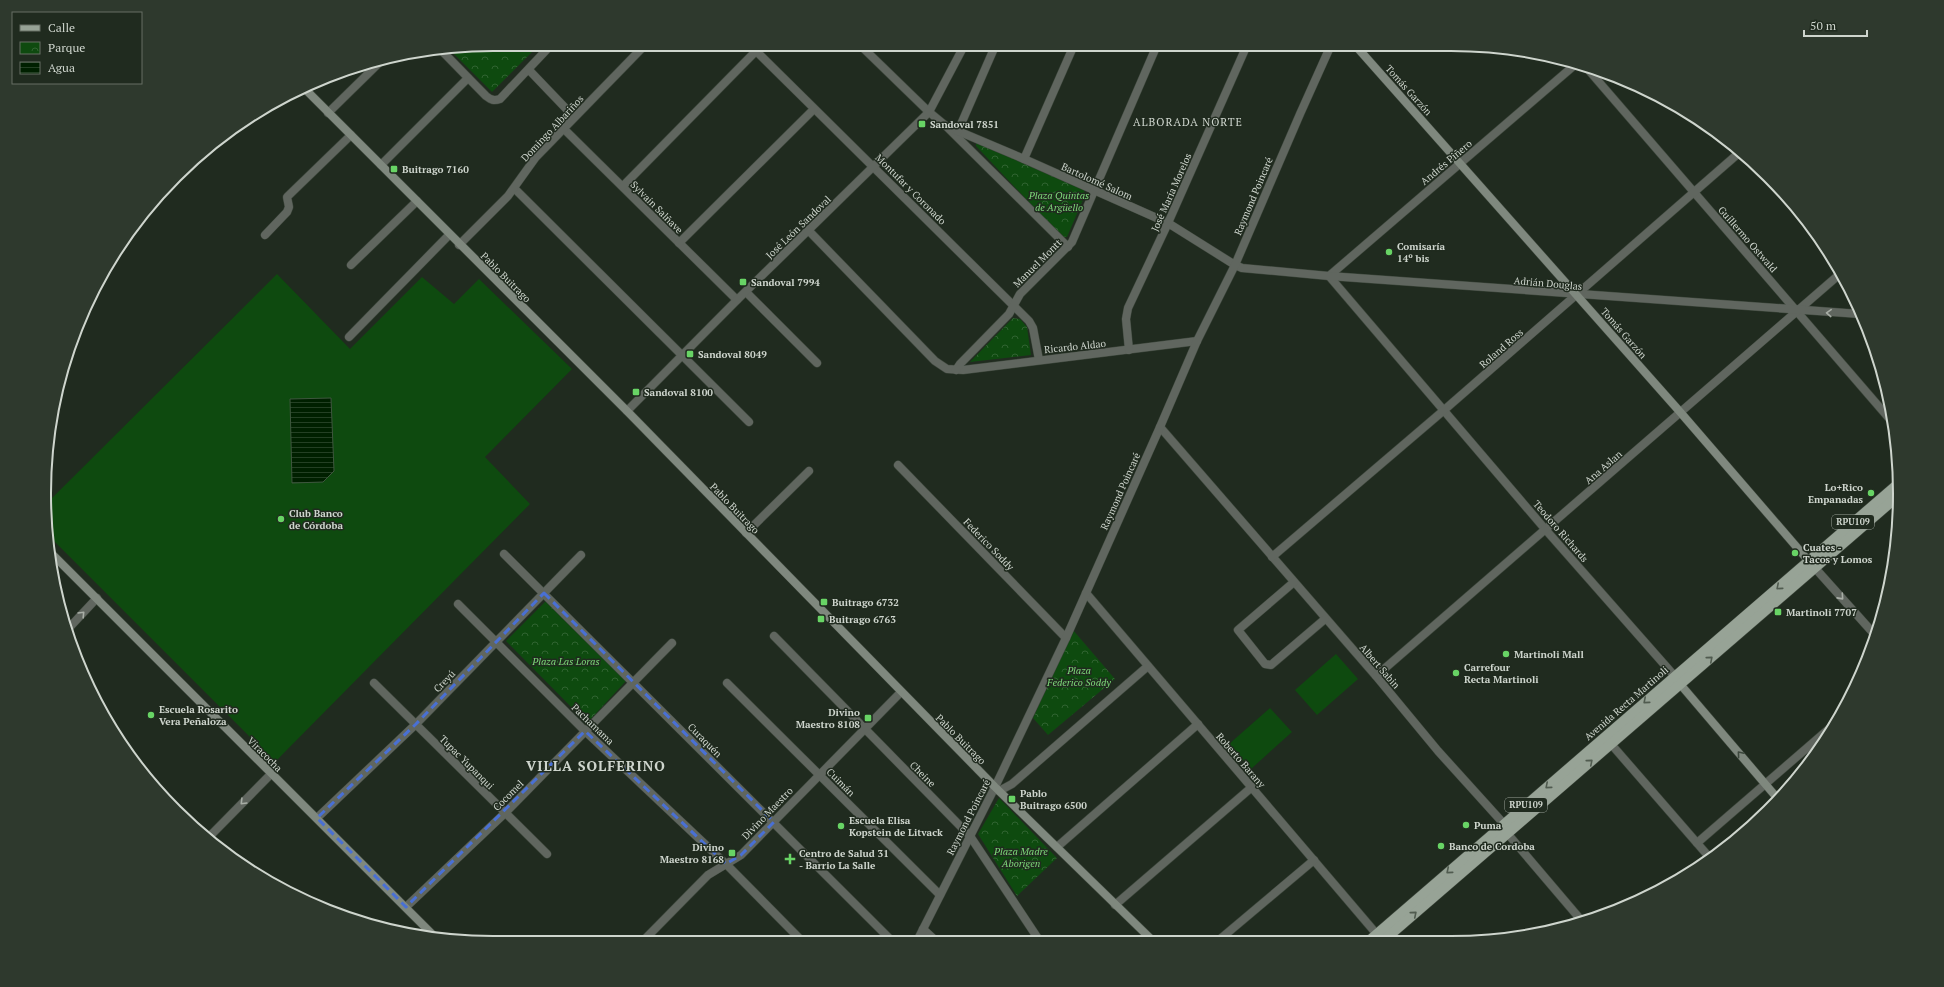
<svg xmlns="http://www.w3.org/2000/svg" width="1944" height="987" viewBox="0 0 1944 987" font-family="'PT Serif',serif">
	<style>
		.grass { fill: #0e4a0f }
		.park { fill: url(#park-crowns) }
		.water { fill: url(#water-rules); stroke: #3e563e }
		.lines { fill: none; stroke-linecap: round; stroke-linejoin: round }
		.minor-casing { stroke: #3c463b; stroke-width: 9 }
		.tertiary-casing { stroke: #3c463b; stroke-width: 9 }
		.secondary-casing { stroke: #3c463b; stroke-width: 9 }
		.primary-casing { stroke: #3c463b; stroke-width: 11 }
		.minor { stroke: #60665f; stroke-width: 8 }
		.tertiary { stroke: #60665f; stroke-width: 8 }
		.secondary { stroke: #7f887e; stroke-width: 8 }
		.primary { stroke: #97a396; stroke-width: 10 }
		.oneway { stroke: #a8aea6 }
		.oneway2 { stroke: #505b4f }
		.oneway3 { stroke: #3c473c }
		.marked { fill: none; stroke: #4970d5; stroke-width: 3; stroke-dasharray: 8 5; stroke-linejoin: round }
		.poi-dot { fill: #68d465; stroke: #202b1f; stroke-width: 1.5 }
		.labels { text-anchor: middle; stroke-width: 3; stroke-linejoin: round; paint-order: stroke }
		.shield { fill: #202b1f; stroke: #9aa299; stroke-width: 1 }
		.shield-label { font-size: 9px; font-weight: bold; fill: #ced5cd }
		.street-label { font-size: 10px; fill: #ced5cd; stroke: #202b1f }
		.poi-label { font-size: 10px; font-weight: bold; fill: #ced5cd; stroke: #202b1f; text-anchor: start }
		.park-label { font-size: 10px; font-style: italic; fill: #7dd879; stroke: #202b1f }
		.neighbourhood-label { font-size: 11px; letter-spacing: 1px; fill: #ced5cd; stroke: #202b1f }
		.district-label { font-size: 14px; font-weight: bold; letter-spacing: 1px; fill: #ced5cd; stroke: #202b1f }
		.rim { fill: none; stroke: #ced5cd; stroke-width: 2 }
	</style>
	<defs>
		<pattern id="park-crowns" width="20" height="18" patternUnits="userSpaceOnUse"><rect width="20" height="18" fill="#0e4a0f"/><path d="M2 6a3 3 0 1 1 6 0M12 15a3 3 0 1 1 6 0" fill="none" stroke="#306331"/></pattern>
		<pattern id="water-rules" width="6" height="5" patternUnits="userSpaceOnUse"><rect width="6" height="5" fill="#002000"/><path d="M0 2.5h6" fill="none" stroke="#244024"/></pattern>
	</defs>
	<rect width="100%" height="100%" fill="#202b1f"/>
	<!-- grass -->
	<g class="grass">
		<polygon points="277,274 350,349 422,277 454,304 479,279 572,369 485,457 530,504 275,762 47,534 46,504"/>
		<polygon points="1336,654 1358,679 1317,715 1295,690"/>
		<polygon points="1270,708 1292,732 1251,769 1229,744"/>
	</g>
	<!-- park -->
	<g class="park">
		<polygon points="494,44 540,44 492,92 448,48"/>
		<polygon points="976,142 1084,189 1085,195 1067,237 1062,237 976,146"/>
		<polygon points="1013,318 1020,319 1027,327 1031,355 970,362"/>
		<polygon points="546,601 626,681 587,723 506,641"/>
		<polygon points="1073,630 1115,679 1048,735 1033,718"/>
		<polygon points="999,798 1057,858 1017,896 978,834"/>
	</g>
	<!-- water -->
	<polygon class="water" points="331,398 334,471 323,482 292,483 290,399"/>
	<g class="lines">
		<defs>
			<g id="minor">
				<polyline points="749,44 1029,321 1033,328 1039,360"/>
				<polyline points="859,44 929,112 946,126 1068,247"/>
				<path d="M440 49 486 96C491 100 494 101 500 99L552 44"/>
				<polyline points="1577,63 1329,276 1545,529 1678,680"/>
				<polyline points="1586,67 1894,424"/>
				<polyline points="529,70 574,117"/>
				<polyline points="328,113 383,59"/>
				<polyline points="946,126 1024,159 1168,223 1235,265"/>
				<polyline points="563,128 737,300"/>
				<polyline points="958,131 996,44"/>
				<polyline points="1024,159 1074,45"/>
				<polyline points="381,165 468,78"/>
				<polyline points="623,186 756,51"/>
				<polyline points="515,189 749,422"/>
				<polyline points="809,231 935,361 947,369 963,370 1197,341"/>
				<polyline points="265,235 287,212 289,207 287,197 351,135"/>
				<polyline points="679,243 814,109"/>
				<polyline points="459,245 508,196 536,157 646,44"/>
				<polyline points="351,265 417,201"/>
				<polyline points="746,292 817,363"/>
				<polyline points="349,337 449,235"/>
				<polyline points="1129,350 1126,319 1128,308 1168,223 1247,45"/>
				<polyline points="956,370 960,364 1009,314 1020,294 1072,242 1157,45"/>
				<polyline points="627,411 737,300 929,112 965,44"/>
				<polyline points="1160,427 1376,676 1438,751 1504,824 1507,833 1581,920"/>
				<polyline points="898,465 1066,638"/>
				<polyline points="746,533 809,471"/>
				<polyline points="504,554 892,941"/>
				<polyline points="1272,557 1443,411 1740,152"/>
				<polyline points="1815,568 1875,635"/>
				<polyline points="1294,582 1238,630 1265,664 1271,665 1325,619"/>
				<polyline points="1086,593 1380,938"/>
				<polyline points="458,604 585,731 726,864 802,941"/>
				<polyline points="67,630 97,598"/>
				<polyline points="774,636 970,836 1039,940"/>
				<polyline points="1376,676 1841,273"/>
				<polyline points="374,683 547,854"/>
				<polyline points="727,683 940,895"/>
				<polyline points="1611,744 1710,858"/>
				<polyline points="999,791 1012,784 1148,666"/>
				<polyline points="317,818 416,724 581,555"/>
				<polyline points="208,838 271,774"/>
				<polyline points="1697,843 1830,728"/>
				<polyline points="1057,847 1198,724"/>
				<polyline points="1115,905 1252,787"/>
				<polyline points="406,907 505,813 672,643"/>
				<polyline points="923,929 936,941"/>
				<polyline points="1219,940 1314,860"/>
				<polyline points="642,942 708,875 741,855 901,692"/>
			</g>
			<g id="tertiary">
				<polyline points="1235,265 1242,268 1329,276 1860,314"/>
				<polyline points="917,941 995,787 1066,638 1160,427 1197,341 1235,265 1300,114 1331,45"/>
			</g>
			<g id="secondary">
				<polyline points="1324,45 1329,48"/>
				<polyline points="1355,45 1681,413 1813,566"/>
				<polyline points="304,88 627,411 995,787 1152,940"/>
				<polyline points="48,550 435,937"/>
				<polyline points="1680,684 1778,799"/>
			</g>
			<g id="primary">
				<polyline points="1370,940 1898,484"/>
				<polyline points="1384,940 1898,496"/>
			</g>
		</defs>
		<!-- minor casing -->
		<use href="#minor" class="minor-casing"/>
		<!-- tertiary casing -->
		<use href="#tertiary" class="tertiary-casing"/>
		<!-- secondary casing -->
		<use href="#secondary" class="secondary-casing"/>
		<!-- primary casing -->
		<use href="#primary" class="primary-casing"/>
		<!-- minor -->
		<use href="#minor" class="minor"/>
		<!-- tertiary -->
		<use href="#tertiary" class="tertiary"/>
		<!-- secondary -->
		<use href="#secondary" class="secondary"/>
		<!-- primary -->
		<use href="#primary" class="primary"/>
	</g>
	<!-- one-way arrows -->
	<defs><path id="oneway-chevron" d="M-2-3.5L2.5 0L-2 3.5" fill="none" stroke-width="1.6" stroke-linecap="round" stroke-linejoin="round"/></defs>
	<g class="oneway">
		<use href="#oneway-chevron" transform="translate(1829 313) rotate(-177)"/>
		<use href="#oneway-chevron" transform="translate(1841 597) rotate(48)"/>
		<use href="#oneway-chevron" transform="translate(82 614) rotate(-46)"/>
		<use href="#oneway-chevron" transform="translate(243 802) rotate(135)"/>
	</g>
	<g class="oneway2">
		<use href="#oneway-chevron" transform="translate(1779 587) rotate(139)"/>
		<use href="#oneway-chevron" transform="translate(1710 659) rotate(-41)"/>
		<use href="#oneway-chevron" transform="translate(1646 701) rotate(139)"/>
		<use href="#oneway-chevron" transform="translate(1590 762) rotate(-41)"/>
		<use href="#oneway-chevron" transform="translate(1548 786) rotate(139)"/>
		<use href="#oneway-chevron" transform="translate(1449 871) rotate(140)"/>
		<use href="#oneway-chevron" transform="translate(1414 914) rotate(-40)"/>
	</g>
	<use class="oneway3" href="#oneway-chevron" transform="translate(1740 754) rotate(-130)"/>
	<!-- marked area -->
	<path class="marked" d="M544 593 774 822 741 855 726 864 585 731 406 907 317 818 416 724Z"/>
	<!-- markers -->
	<g class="poi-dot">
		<rect x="918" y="120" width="8" height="8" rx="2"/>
		<rect x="390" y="165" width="8" height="8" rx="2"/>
		<circle cx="1389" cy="252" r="4"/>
		<rect x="739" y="278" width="8" height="8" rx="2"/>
		<rect x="686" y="350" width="8" height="8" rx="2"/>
		<rect x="632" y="388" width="8" height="8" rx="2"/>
		<circle cx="1871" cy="493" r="4"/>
		<circle cx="281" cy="519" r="4"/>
		<circle cx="1795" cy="553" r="4"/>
		<rect x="820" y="598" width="8" height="8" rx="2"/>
		<rect x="1774" y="608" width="8" height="8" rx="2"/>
		<rect x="817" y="615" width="8" height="8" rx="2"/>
		<circle cx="1506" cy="654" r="4"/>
		<circle cx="1456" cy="673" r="4"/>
		<circle cx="151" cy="715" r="4"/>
		<rect x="864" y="714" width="8" height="8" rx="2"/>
		<rect x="1008" y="795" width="8" height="8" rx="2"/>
		<circle cx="1466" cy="825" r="4"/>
		<circle cx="841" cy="826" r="4"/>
		<circle cx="1441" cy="846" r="4"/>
		<rect x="728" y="849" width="8" height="8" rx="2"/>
		<path d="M788 853h4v4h4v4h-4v4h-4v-4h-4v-4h4z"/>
	</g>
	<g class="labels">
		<!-- shield labels -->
		<g class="shield">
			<rect x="1832" y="515" width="42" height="14" rx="3"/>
			<rect x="1505" y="798" width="42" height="14" rx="3"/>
		</g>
		<g class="shield-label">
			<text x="1853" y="525">RPU109</text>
			<text x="1526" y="808">RPU109</text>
		</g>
		<!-- street labels -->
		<g class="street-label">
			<text transform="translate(1409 90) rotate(48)" y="4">Tomás Garzón</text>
			<text transform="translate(552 128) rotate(-47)" y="4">Domingo Albariños</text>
			<text transform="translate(1446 162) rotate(-40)" y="4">Andrés Piñero</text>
			<text transform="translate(1097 181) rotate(24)" y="4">Bartolomé Salom</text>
			<text transform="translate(911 189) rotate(45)" y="4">Montufar y Coronado</text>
			<text transform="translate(1171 192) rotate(-66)" y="4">José María Morelos</text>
			<text transform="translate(1253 196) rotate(-67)" y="4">Raymond Poincaré</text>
			<text transform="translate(657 207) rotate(45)" y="4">Sylvain Salñave</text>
			<text transform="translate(798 227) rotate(-44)" y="4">José León Sandoval</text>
			<text transform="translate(1748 239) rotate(49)" y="4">Guillermo Ostwald</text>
			<text transform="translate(1037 263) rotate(-45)" y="4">Manuel Montt</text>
			<text transform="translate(506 277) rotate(45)" y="4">Pablo Buitrago</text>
			<text transform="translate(1548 283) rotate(5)" y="4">Adrián Douglas</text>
			<text transform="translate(1624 333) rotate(49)" y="4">Tomás Garzón</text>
			<text transform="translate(1075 346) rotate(-6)" y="4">Ricardo Aldao</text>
			<text transform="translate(1501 348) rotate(-41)" y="4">Roland Ross</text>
			<text transform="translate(1603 467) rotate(-41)" y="4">Ana Aslan</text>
			<text transform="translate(1120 491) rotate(-66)" y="4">Raymond Poincaré</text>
			<text transform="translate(735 508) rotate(46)" y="4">Pablo Buitrago</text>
			<text transform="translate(1561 531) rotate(49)" y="4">Teodoro Richards</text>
			<text transform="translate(989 544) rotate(46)" y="4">Federico Soddy</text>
			<text transform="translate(1380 666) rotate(49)" y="4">Albert Sabin</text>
			<text transform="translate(444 681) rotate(-46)" y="4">Creyú</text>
			<text transform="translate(1626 703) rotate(-41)" y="4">Avenida Recta Martinoli</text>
			<text transform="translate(593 724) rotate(44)" y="4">Pachamama</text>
			<text transform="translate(961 739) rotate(45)" y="4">Pablo Buitrago</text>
			<text transform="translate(705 740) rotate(45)" y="4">Curaquén</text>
			<text transform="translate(265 754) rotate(45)" y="4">Viracocha</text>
			<text transform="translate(1241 760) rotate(49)" y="4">Roberto Barany</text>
			<text transform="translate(467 762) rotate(45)" y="4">Tupac Yupanqui</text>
			<text transform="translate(923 774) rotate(45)" y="4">Cheine</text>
			<text transform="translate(841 782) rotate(45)" y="4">Cuimán</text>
			<text transform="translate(508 795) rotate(-45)" y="4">Cocomel</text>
			<text transform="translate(767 813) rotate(-46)" y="4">Divino Maestro</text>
			<text transform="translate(968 817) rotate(-63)" y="4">Raymond Poincaré</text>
		</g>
		<!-- poi labels -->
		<g class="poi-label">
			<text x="930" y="128">Sandoval 7851</text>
			<text x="402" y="173">Buitrago 7160</text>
			<text x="1397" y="250">Comisaría<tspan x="1397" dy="12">14º bis</tspan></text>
			<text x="751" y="286">Sandoval 7994</text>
			<text x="698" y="358">Sandoval 8049</text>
			<text x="644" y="396">Sandoval 8100</text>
			<text x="1863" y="491" text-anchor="end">Lo+Rico<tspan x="1863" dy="12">Empanadas</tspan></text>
			<text x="289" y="517">Club Banco<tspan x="289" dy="12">de Córdoba</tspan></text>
			<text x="1803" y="551">Cuates -<tspan x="1803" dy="12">Tacos y Lomos</tspan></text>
			<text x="832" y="606">Buitrago 6732</text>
			<text x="1786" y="616">Martinoli 7707</text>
			<text x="829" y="623">Buitrago 6763</text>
			<text x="1514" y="658">Martinoli Mall</text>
			<text x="1464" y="671">Carrefour<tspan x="1464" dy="12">Recta Martinoli</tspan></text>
			<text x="159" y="713">Escuela Rosarito<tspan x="159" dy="12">Vera Peñaloza</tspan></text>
			<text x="860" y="716" text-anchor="end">Divino<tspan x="860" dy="12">Maestro 8108</tspan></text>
			<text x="1020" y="797">Pablo<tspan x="1020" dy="12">Buitrago 6500</tspan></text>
			<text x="849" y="824">Escuela Elisa<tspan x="849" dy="12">Kopstein de Litvack</tspan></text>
			<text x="1474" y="829">Puma</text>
			<text x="1449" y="850">Banco de Cordoba</text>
			<text x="724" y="851" text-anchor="end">Divino<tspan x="724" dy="12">Maestro 8168</tspan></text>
			<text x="799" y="857">Centro de Salud 31<tspan x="799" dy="12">- Barrio La Salle</tspan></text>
		</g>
		<!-- park labels -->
		<g class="park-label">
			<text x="1059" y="199">Plaza Quintas<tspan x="1059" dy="12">de Argüello</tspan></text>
			<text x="566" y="665">Plaza Las Loras</text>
			<text x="1079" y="674">Plaza<tspan x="1079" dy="12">Federico Soddy</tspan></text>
			<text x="1021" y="855">Plaza Madre<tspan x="1021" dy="12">Aborigen</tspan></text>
		</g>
		<!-- neighbourhood labels -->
		<g class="neighbourhood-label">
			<text x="1188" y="126">ALBORADA NORTE</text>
		</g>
		<!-- district labels -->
		<g class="district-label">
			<text x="596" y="771">VILLA SOLFERINO</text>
		</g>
	</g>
	<!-- crop -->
	<path d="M0 0H1944V987H0ZM493 51H1451A442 442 0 0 1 1893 493V494A442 442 0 0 1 1451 936H493A442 442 0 0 1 51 494V493A442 442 0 0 1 493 51Z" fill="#2e392d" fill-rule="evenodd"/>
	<path class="rim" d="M493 51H1451A442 442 0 0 1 1893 493V494A442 442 0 0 1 1451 936H493A442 442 0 0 1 51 494V493A442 442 0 0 1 493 51Z"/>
	<!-- legend -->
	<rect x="12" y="12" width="130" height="72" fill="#202b1f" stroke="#666f65"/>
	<rect x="20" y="25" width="20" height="6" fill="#97a396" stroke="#666f65"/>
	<text x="48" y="32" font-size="12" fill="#ced5cd">Calle</text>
	<rect x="20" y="42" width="20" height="12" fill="url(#park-crowns)" stroke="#666f65"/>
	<text x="48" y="52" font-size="12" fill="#ced5cd">Parque</text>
	<rect x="20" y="62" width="20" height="12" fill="url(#water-rules)" stroke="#666f65"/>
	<text x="48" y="72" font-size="12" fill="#ced5cd">Agua</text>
	<!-- scale -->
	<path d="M1804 30v6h63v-6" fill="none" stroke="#ced5cd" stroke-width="2"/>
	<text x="1810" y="30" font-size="12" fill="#ced5cd" stroke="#202b1f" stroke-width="3" paint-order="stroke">50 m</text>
</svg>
